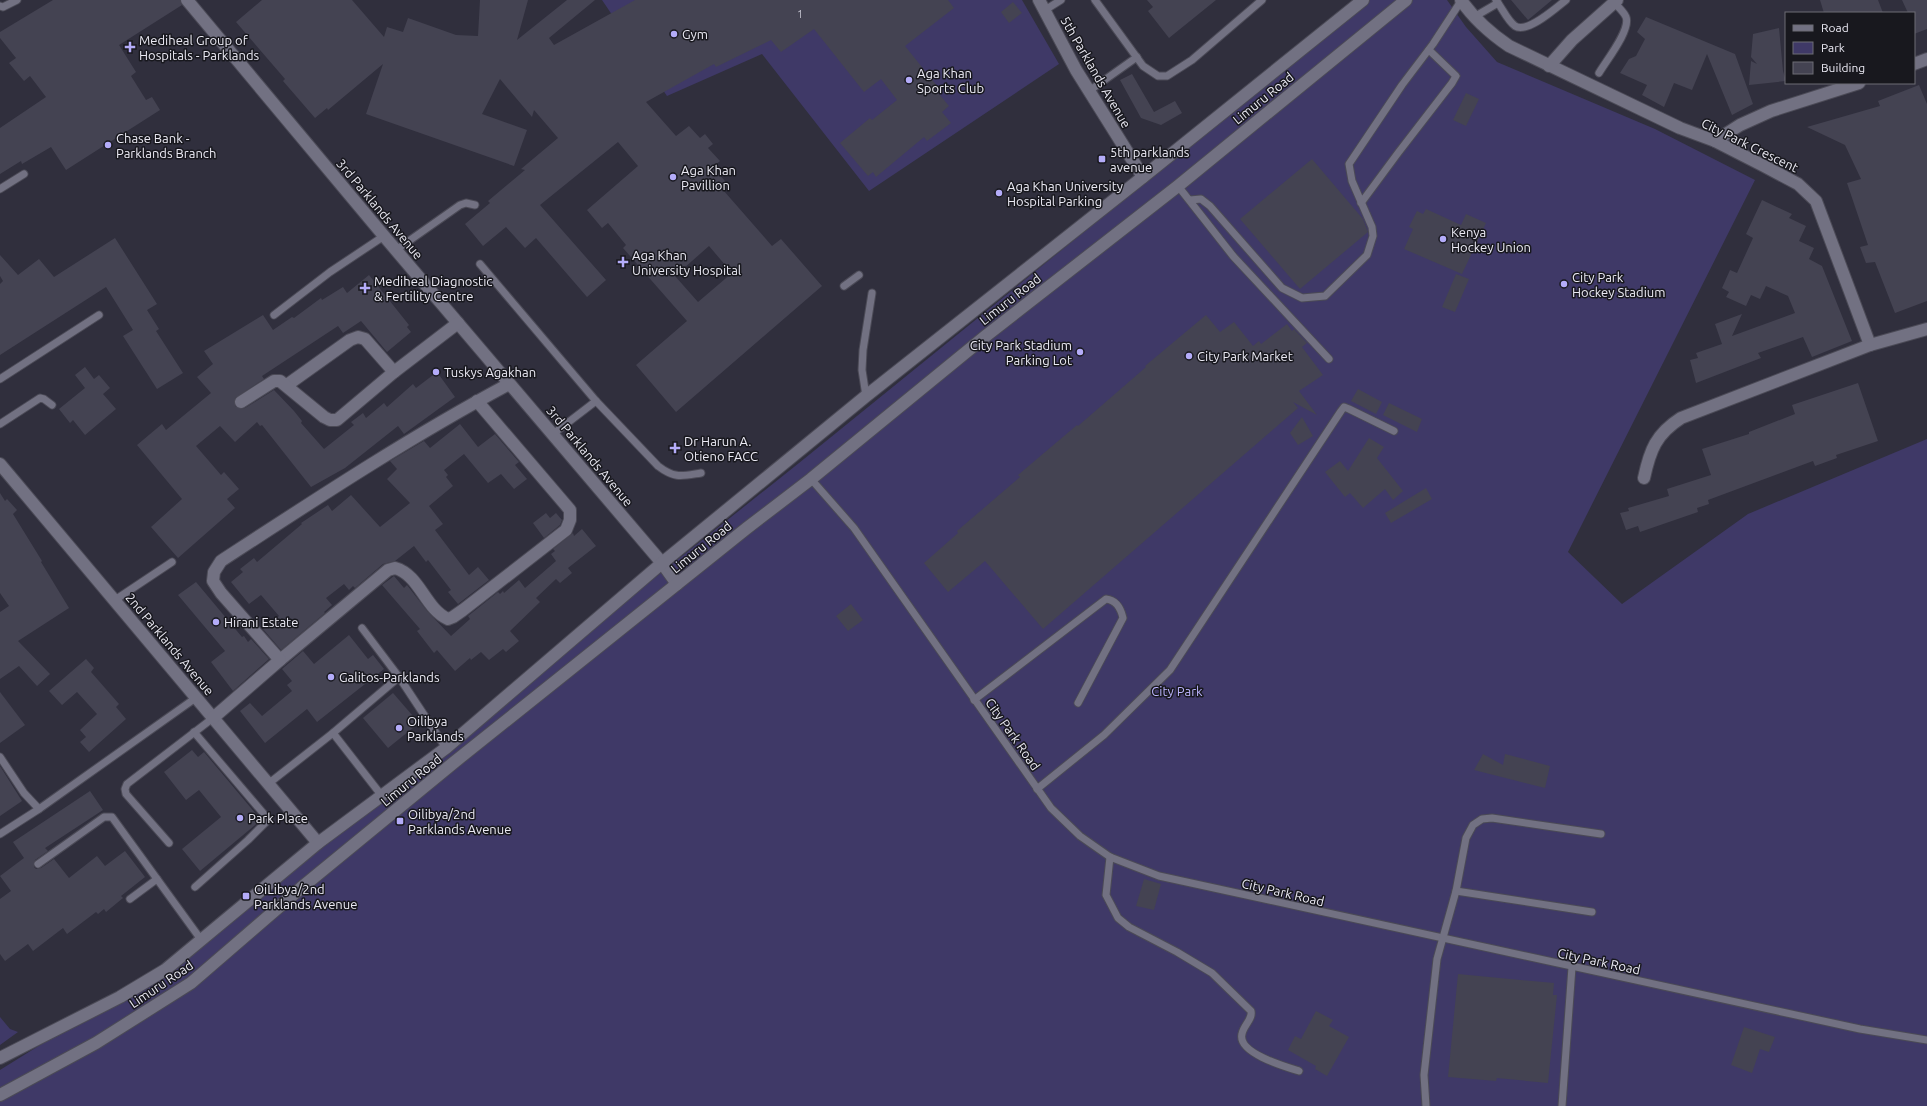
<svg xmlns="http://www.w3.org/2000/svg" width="1927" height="1106" viewBox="0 0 1927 1106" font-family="Ubuntu,sans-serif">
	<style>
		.green { fill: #3f3967 }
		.building { fill: #444352; fill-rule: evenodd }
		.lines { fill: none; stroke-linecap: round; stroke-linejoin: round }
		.lane-casing { stroke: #4b4a56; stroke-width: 9 }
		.street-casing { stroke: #4b4a56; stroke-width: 14 }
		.secondary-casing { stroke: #4b4a56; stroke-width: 14 }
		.lane { stroke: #727182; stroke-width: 7 }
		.street { stroke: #727182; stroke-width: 12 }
		.secondary { stroke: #727182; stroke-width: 12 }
		.poi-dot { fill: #b4acf9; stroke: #18181e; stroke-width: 1.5 }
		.labels { text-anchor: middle; stroke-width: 3; stroke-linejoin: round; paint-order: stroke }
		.number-label { font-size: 11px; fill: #c1c0cc }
		.poi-label { font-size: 13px; fill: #ebeaf4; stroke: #18181e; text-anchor: start }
		.street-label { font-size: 13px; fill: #ebeaf4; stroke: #18181e }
		.park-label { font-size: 13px; fill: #bcb5ff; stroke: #18181e }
	</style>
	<rect width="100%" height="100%" fill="#302f3d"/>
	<!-- green -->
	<g class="green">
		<polygon points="602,0 1022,0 1059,64 869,191 762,54 667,96"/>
		<polygon points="1370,0 1447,0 1466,27 1497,62 1655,129 1755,180 1568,552 1622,604 1748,514 1927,439 1927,1106 0,1106 0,1070 122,994 315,848 799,463"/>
		<polygon points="0,1017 10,1029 18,1032 0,1045"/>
	</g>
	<!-- building -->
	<g class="building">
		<polygon points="53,0 180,0 182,5 119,45 136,72 131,76 146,100 152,97 160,110 66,170 51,147 22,164 21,161 0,174 0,128 46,97 30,76 24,81 9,63 16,58 0,38 0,32"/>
		<path d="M262 0H352L384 37 387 27 403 32 408 18 456 35 478 36 480 0H528L517 40 567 0H595L549 38 554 45 635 0H948L954 8 905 46 938 87 935 89 949 106 942 112 951 123 927 141 924 137 876 177 873 172 868 176 840 143 870 118 872 120 897 100 881 79 864 92 814 29 781 52 771 40 716 67 714 64 646 102 676 136 689 126 700 138 705 134 713 144 708 148 720 161 713 167 730 187 724 191 772 246 781 239 822 286 676 412 636 365 687 321 623 248 626 245 608 223 602 228 587 210 638 166 618 142 540 205 606 280 587 297 536 238 525 248 506 227 483 246 465 224 490 203 488 201 525 170 521 169 558 138 534 110 532 117 500 79 482 114 527 130 514 166 366 114 383 64 328 110 327 108 315 118 283 81 285 79 236 22ZM709 246 732 273 698 302 675 276Z"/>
		<polygon points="1147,0 1216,0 1169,38 1148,11 1153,7"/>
		<polygon points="1511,0 1552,0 1528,20"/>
		<polygon points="1820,0 1878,0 1883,13 1824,13"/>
		<polygon points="1902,0 1927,0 1927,29 1914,34 1914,13 1908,13"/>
		<polygon points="1013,2 1022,13 1009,23 1001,12"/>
		<polygon points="1646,17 1735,54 1753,104 1732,115 1707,54 1692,90 1674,83 1664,107 1642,95 1647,85 1620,73 1629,59 1636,56 1645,39 1637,32"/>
		<polygon points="1779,28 1783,71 1786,81 1749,85 1751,61 1757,64 1751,57 1753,34"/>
		<polygon points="1132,74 1154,112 1175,101 1182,113 1161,125 1141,118 1120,80"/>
		<polygon points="1919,85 1927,104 1927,301 1895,313 1875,262 1866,263 1860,247 1868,245 1847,183 1861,179 1845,145 1807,127 1880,106 1878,101"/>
		<polygon points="1466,93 1479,99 1466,126 1453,120"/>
		<polygon points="1312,159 1363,219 1368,232 1300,289 1240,219"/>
		<polygon points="1762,200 1792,214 1789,218 1806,226 1799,241 1814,248 1809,259 1822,266 1852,341 1812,357 1803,337 1758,353 1761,358 1696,383 1690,360 1698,358 1696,353 1722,344 1715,324 1742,314 1732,336 1795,313 1788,296 1766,286 1760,299 1751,295 1746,306 1726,297 1729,292 1722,288 1730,270 1737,273 1753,238 1746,234"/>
		<polygon points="1426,209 1461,225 1466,214 1486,223 1462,274 1404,249 1413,229 1409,227 1417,211 1423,214"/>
		<polygon points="115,238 157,304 147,310 159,329 156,331 183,373 157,389 123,336 133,330 106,287 0,355 0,284 3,281 0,276 0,255 18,275 39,259 54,277"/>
		<polygon points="1456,274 1469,279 1455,312 1442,307"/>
		<polygon points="369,275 409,325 407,327 411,332 387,352 361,321 343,333 338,326 262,376 264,379 235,398 235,406 241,409 245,408 274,390 294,411 302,421 301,423 324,449 354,425 351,422 363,413 366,418 384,403 387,407 413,384 416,388 437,372 455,397 404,434 398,426 345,468 311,487 262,425 260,426 257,422 235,442 220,426 196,446 221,475 224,472 239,489 227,499 235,508 178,558 151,527 182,499 137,445 162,424 166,430 211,393 197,377 213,364 204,351 263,315 273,330 292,317 294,318 321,298 322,300 343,287 347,293"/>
		<polygon points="1206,315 1220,332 1234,322 1253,346 1259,341 1261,344 1287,324 1292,331 1294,329 1307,343 1302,347 1323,375 1299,391 1317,415 1293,402 1298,408 1043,629 985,561 948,592 924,563 958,533 957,531 1020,477 1018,475 1077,425 1078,426 1146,367 1145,366"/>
		<polygon points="85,367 94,379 99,375 110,388 103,394 116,409 85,435 73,420 70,423 59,409 85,388 75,375"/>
		<polygon points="1858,383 1878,441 1836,455 1837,458 1815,466 1813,461 1708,500 1709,504 1697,508 1698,512 1640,532 1638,526 1626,530 1620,513 1629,511 1628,508 1669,496 1667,489 1711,475 1702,449 1749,434 1749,432 1795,414 1792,405"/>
		<polygon points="1358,389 1382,402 1376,414 1351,401"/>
		<polygon points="1389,403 1422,419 1417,432 1383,415"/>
		<polygon points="1302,417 1313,436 1298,445 1290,433"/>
		<polygon points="460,424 478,447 495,434 519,462 515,465 527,479 514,489 501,474 488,483 464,454 444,470 448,475 446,477 453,486 429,506 443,524 435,530 469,575 478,567 489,580 458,604 448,592 451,590 428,560 426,562 414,546 395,561 383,564 355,588 353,586 349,590 344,584 326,598 332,605 324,612 325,613 281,650 263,629 279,616 261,595 249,604 231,582 243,572 240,569 254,558 257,562 302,524 301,523 328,505 332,511 351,495 380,527 410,503 387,479 397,469 390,461 424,441 430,448"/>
		<polygon points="1369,438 1384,447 1377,458 1403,491 1393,500 1385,489 1363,508 1350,493 1345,497 1325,472 1340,461 1348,471"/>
		<polygon points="1426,488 1432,499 1391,523 1385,513"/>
		<polygon points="0,493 5,501 7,499 17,510 13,514 42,561 41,562 69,608 18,641 50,674 37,686 19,666 0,679 0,612 9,606 0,593"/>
		<polygon points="546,513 550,518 556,513 562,520 560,525 544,538 533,523"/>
		<polygon points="582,529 596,546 568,568 572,573 560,583 556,579 536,598 540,602 510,631 519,641 506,652 503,649 489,660 481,652 471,660 470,658 455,671 437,650 434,653 417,631 420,629 382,585 394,576 404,588 407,585 428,612 451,636 470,619 468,616 498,592 500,594 503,591 504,593 519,580 525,588 556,561 551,554 555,551 553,549 573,533 574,536"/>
		<polygon points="196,582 242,637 244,636 248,642 251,639 269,659 233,691 211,662 225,651 178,595"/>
		<polygon points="851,604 863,620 848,631 836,616"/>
		<polygon points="349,635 368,659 373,655 384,669 317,722 307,709 265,743 240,711 250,703 262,716 292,691 287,685 292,681 282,669 303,651 314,664"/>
		<polygon points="86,659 94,668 91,672 119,704 116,707 126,719 89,752 80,742 86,737 80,730 97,714 77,692 62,705 49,691"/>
		<polygon points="0,692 25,725 0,743"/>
		<polygon points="393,693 419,723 388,748 363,718"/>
		<polygon points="192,750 198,757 204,752 261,820 200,871 182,849 221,817 199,790 186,800 164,772"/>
		<polygon points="1483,754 1503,765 1505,754 1550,766 1545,788 1474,770"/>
		<polygon points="0,766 22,801 0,816"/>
		<polygon points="90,791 103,810 45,848 48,851 35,860 34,867 36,869 41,868 54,859 69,878 97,856 105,866 125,851 145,877 121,896 123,898 106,912 104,909 98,914 96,912 67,934 63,928 33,951 28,944 5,961 0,954 0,899 11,891 0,876 24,858 13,842"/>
		<polygon points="1144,879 1161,884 1154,910 1136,906"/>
		<polygon points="1458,974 1554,983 1553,995 1557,995 1548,1083 1497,1078 1496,1081 1448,1077"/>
		<polygon points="1316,1011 1333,1020 1329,1026 1349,1037 1327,1076 1315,1069 1316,1066 1288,1050 1295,1036 1301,1039"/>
		<polygon points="1744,1027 1775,1037 1769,1052 1760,1049 1752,1073 1731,1065"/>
	</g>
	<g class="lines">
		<defs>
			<g id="lane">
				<polyline points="1095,0 1143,66 1158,76 1167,76 1192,60 1262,0"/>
				<path d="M1498 3C1503 10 1508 21 1515 26 1527 34 1556 8 1566 0"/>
				<polyline points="0,6 3,7 17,0"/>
				<polyline points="1045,10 1061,0"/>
				<polyline points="1474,17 1498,3 1496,0"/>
				<path d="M1599 73C1606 61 1631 30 1626 17 1624 12 1618 7 1614 2"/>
				<polyline points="1089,91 1137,57"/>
				<polyline points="1178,186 1233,256 1329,359"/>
				<polyline points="0,189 24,174"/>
				<polyline points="1190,200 1201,199 1210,206 1282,288 1302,298 1325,296 1367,255 1373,236 1372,227 1352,181 1349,164 1402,85 1433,44 1461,1"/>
				<polyline points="1361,203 1398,153 1452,83 1456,76 1429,50"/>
				<polyline points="396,250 460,205 466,203 475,205"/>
				<path d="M480 264 596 401 658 466C675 479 682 476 701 473"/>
				<polyline points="844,286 859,275"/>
				<polyline points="274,315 330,272 384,236"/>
				<polyline points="0,379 99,315"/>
				<polyline points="866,396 862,370 863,350 872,293"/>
				<polyline points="0,424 40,398 44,399 52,405"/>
				<polyline points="553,434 596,401"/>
				<polyline points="811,479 854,528 1051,808 1080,836 1110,857 1159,876 1860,1029 1927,1040"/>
				<polyline points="115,600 172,562"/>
				<polyline points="362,628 399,677"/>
				<path d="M974 700 1106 599C1116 600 1121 609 1123 618L1078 703"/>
				<polyline points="194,732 263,813 267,821 248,840 195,887"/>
				<polyline points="333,733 382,796"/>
				<polyline points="0,757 24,793 39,809 197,697"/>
				<polyline points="268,784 333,733 399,677 446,748"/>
				<polyline points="1037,789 1104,735 1170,670 1341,411 1344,407 1349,409 1394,431"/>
				<polyline points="0,834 39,809"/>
				<polyline points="169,843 126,794 125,789 127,784 213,718"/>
				<path d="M1110 857 1106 895 1118 918 1129 927 1177 952 1212 973 1251 1011C1253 1019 1243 1026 1242 1034 1237 1053 1286 1067 1299 1071"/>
				<polyline points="38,864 104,817 112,817 202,941"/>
				<polyline points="1456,891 1592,912"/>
				<polyline points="130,899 157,879"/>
				<polyline points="1426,1106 1424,1075 1437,959 1456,891 1466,838 1473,825 1482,819 1492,818 1601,834"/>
				<polyline points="1562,1106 1572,967"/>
			</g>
			<g id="street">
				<polyline points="187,0 384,236 662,563"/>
				<polyline points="1039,0 1076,70 1143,177"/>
				<path d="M1461 0C1474 19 1490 33 1509 46L1680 128 1715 141 1764 166 1798 184 1816 201 1870 345"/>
				<polyline points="1914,64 1927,59"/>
				<polyline points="1549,66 1572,40 1617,0"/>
				<polyline points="1715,141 1740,125 1771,111 1859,83"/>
				<polyline points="287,385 350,340 358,337 365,339 394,372"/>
				<polyline points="241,402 274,381 280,381 324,417 330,420 337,420 394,372 458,323"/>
				<polyline points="0,464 318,843"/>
				<path d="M1644 478C1650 450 1656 434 1681 418L1870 345 1927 329"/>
				<path d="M280 660 388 570 395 568C420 575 425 609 448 619L453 617 463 610 566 530 570 520V510L477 401"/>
				<path d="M213 718 280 660 221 593 213 581 214 572 221 561C316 499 410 437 509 384"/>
			</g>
			<g id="secondary">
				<polyline points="662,563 677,584"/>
				<polyline points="0,1058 120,997 165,970 318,843 446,748 662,563 866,396 1143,177 1363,0"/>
				<polyline points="0,1095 96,1043 191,983 301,888 452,764 747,528 811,479 987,335 1178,186 1406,0"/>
			</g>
		</defs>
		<!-- lane casing -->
		<use href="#lane" class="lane-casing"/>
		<!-- street casing -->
		<use href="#street" class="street-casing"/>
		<!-- secondary casing -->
		<use href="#secondary" class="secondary-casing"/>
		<!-- lane -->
		<use href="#lane" class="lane"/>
		<!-- street -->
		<use href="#street" class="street"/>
		<!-- secondary -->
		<use href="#secondary" class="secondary"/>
	</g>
	<!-- markers -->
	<g class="poi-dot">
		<circle cx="674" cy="34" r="4"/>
		<path d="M128 41h4v4h4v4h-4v4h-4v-4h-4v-4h4z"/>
		<circle cx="909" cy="80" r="4"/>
		<circle cx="108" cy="145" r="4"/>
		<rect x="1098" y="155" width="8" height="8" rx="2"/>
		<circle cx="673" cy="177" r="4"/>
		<circle cx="999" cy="193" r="4"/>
		<circle cx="1443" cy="239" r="4"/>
		<path d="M621 256h4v4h4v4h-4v4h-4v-4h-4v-4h4z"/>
		<circle cx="1564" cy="284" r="4"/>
		<path d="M363 282h4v4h4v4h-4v4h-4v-4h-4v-4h4z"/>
		<circle cx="1080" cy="352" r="4"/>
		<circle cx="1189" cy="356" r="4"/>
		<circle cx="436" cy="372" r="4"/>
		<path d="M673 442h4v4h4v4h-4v4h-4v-4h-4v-4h4z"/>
		<circle cx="216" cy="622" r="4"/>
		<circle cx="331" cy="677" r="4"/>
		<circle cx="399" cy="728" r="4"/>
		<circle cx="240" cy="818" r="4"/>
		<rect x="396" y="817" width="8" height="8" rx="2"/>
		<rect x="242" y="892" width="8" height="8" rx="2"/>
	</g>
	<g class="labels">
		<!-- number labels -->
		<g class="number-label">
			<text x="800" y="18">1</text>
		</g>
		<!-- poi labels -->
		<g class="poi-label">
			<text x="682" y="39">Gym</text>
			<text x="139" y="45">Mediheal Group of<tspan x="139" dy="15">Hospitals - Parklands</tspan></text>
			<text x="917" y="78">Aga Khan<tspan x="917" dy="15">Sports Club</tspan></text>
			<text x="116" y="143">Chase Bank -<tspan x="116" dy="15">Parklands Branch</tspan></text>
			<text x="1110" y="157">5th parklands<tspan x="1110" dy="15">avenue</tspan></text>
			<text x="681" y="175">Aga Khan<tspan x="681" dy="15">Pavillion</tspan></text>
			<text x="1007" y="191">Aga Khan University<tspan x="1007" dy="15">Hospital Parking</tspan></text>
			<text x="1451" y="237">Kenya<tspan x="1451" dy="15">Hockey Union</tspan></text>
			<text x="632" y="260">Aga Khan<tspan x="632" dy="15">University Hospital</tspan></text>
			<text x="1572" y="282">City Park<tspan x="1572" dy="15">Hockey Stadium</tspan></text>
			<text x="374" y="286">Mediheal Diagnostic<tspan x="374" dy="15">&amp; Fertility Centre</tspan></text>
			<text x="1072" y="350" text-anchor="end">City Park Stadium<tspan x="1072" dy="15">Parking Lot</tspan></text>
			<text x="1197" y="361">City Park Market</text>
			<text x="444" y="377">Tuskys Agakhan</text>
			<text x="684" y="446">Dr Harun A.<tspan x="684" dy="15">Otieno FACC</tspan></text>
			<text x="224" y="627">Hirani Estate</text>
			<text x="339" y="682">Galitos-Parklands</text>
			<text x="407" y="726">Oilibya<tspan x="407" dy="15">Parklands</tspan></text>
			<text x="408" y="819">Oilibya/2nd<tspan x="408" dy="15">Parklands Avenue</tspan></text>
			<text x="248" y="823">Park Place</text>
			<text x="254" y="894">OiLibya/2nd<tspan x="254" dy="15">Parklands Avenue</tspan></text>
		</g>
		<!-- street labels -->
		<g class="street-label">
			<text transform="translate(1096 72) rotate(60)" y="5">5th Parklands Avenue</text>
			<text transform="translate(1263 98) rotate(-39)" y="5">Limuru Road</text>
			<text transform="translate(1750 145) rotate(26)" y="5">City Park Crescent</text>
			<text transform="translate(380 209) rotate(50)" y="5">3rd Parklands Avenue</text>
			<text transform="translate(1010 299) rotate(-38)" y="5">Limuru Road</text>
			<text transform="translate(590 456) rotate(50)" y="5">3rd Parklands Avenue</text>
			<text transform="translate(701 547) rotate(-39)" y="5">Limuru Road</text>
			<text transform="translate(170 644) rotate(50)" y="5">2nd Parklands Avenue</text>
			<text transform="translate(1013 734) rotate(55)" y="5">City Park Road</text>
			<text transform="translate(411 780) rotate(-39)" y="5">Limuru Road</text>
			<text transform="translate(1283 892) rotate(13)" y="5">City Park Road</text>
			<text transform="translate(1599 961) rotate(12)" y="5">City Park Road</text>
			<text transform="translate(161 984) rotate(-34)" y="5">Limuru Road</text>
		</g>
		<!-- park labels -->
		<g class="park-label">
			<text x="1177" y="696">City Park</text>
		</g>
	</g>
	<!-- legend -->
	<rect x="1785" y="12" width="130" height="72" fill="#18181e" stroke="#6c6c74"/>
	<rect x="1793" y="25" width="20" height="6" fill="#727182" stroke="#6c6c74"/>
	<text x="1821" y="32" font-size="12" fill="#ebeaf4">Road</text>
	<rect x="1793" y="42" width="20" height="12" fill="#3f3967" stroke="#6c6c74"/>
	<text x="1821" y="52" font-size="12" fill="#ebeaf4">Park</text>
	<rect x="1793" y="62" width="20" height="12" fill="#444352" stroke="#6c6c74"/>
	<text x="1821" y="72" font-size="12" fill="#ebeaf4">Building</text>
</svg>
